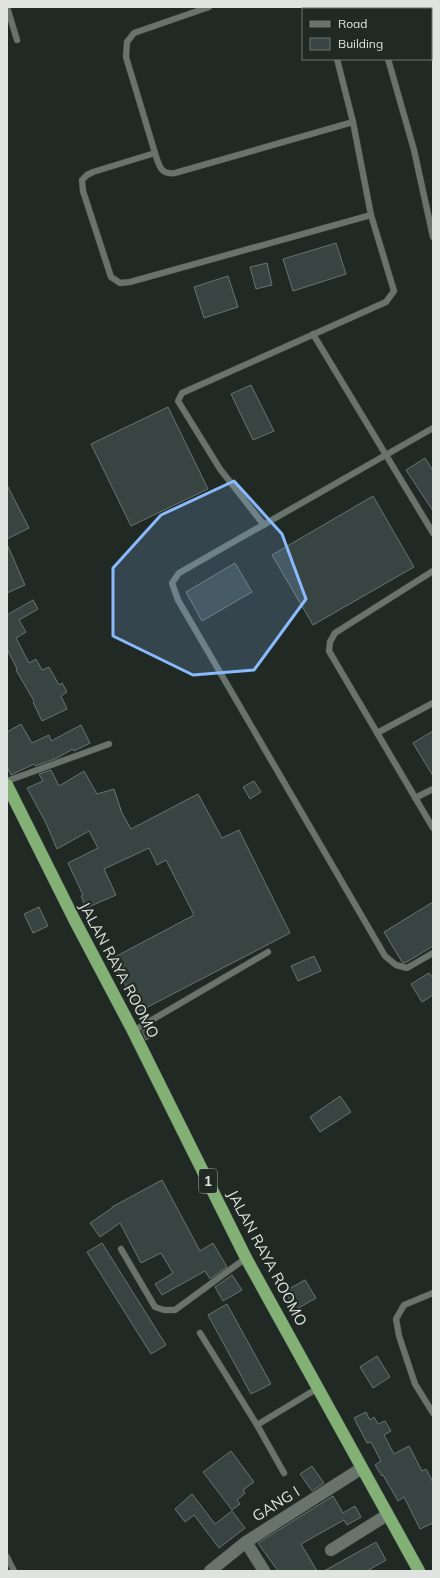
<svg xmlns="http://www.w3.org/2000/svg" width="440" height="1578" viewBox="0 0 440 1578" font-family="Mulish,sans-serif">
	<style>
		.building { fill: #384441; stroke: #677470 }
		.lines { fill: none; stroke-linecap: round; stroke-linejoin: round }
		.lane-casing { stroke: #3d4440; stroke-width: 7 }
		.street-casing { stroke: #3d4440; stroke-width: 13 }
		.highway-casing { stroke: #3d4440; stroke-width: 13 }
		.lane { stroke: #68736c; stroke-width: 6 }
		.street { stroke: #68736c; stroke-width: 12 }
		.highway { stroke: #83b074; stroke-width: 12 }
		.marked { fill: #89bafc; fill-opacity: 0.2; stroke: #89bafc; stroke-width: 3; stroke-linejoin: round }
		.labels { text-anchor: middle; stroke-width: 4; stroke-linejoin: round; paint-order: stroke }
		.shield { fill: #202924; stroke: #a6aca8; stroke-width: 1 }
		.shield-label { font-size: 14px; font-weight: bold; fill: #dfe4e1 }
		.street-label { font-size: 15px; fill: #dfe4e1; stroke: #202924 }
	</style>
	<rect width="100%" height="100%" fill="#202924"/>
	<!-- building -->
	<g class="building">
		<polygon points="336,243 346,274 293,291 283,259"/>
		<polygon points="267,263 272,285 256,289 250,267"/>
		<polygon points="228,276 238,307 204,318 194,287"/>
		<polygon points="251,385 274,431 253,440 231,394"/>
		<polygon points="168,407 208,489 131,526 91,444"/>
		<polygon points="425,458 433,471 433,511 406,470"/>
		<polygon points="7,485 29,528 7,539"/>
		<polygon points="373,496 414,567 313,625 272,555"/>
		<polygon points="7,544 25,585 7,593"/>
		<polygon points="235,563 252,592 202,621 186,592"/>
		<polygon points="33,600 38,609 19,620 26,632 16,638 29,663 36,659 42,670 49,667 59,685 62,683 67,692 61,696 67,709 42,721 33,702 34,701 16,670 17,669 7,649 7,615"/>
		<polygon points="21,724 32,743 49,735 51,741 81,725 90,743 74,751 73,749 55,759 35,766 34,764 11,775 7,767 7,732"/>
		<polygon points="433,731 433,776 413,743"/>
		<polygon points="51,770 59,786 84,771 97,794 114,789 122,813 131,829 198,794 222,838 239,830 290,933 140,1011 111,959 194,915 166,860 157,865 149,848 104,869 116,895 86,908 81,896 83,895 68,863 98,848 89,831 57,849 46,823 27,788 43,781 39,774"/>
		<polygon points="254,781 261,792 250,799 243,787"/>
		<polygon points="433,902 433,946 405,963 402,962 384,932"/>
		<polygon points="39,907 48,926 33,933 24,914"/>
		<polygon points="314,956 321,971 298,981 291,966"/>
		<polygon points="429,973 433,978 433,995 422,1002 411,984"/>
		<polygon points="148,1028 153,1036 146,1040 142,1031"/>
		<polygon points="340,1096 351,1112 320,1132 310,1117"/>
		<polygon points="162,1180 200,1251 213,1243 227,1267 210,1279 205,1271 162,1295 155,1284 173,1273 161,1253 141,1263 120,1223 100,1237 90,1223 112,1208 112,1207"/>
		<polygon points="102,1243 166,1345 151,1354 87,1252"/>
		<polygon points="232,1275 242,1290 223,1301 215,1287"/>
		<polygon points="305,1280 316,1298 295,1310 285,1291"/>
		<polygon points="227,1304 271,1384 251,1394 208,1315"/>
		<polygon points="377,1356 390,1377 373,1388 360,1367"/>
		<polygon points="366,1412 370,1420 374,1417 378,1424 385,1421 391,1431 384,1435 394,1454 409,1446 422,1471 426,1469 433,1482 433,1523 420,1529 404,1497 398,1501 383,1475 382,1476 375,1465 381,1461 371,1442 367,1443 354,1418"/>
		<polygon points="231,1451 254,1482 243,1490 245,1493 237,1500 240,1504 232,1510 203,1472"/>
		<polygon points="312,1466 324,1483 312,1491 300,1474"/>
		<polygon points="192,1494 215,1524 232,1511 245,1528 219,1548 194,1515 185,1522 175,1509"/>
		<polygon points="333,1496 343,1513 355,1506 361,1517 347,1525 344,1520 301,1544 317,1571 278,1571 258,1543"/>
		<polygon points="376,1542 386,1560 367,1571 324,1571"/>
	</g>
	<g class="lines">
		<defs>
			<g id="lane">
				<polyline points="7,7 17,40"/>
				<polyline points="209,7 134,33 127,42 126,57 155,153 93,172 87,175 82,180 83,191 111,277 120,283 130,282 371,215"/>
				<polyline points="323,7 324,9"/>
				<polyline points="374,7 374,9"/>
				<polyline points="388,59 414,150 433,237"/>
				<path d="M155 153C159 165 160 175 175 173L353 122"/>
				<polyline points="313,334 433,533"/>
				<polyline points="433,428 179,573 172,583 178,600 385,956 396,965 407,968 433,953"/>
				<polyline points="264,525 220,469 178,401 182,393 386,302 394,291 371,215 353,122 337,59"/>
				<polyline points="433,571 335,633 330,642 329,651 433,828"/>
				<polyline points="377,733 433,703"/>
				<polyline points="7,781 109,744"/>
				<polyline points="415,798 433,789"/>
				<polyline points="133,1031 268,952"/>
				<polyline points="121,1249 155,1307 164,1310 175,1310 246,1258"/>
				<polyline points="433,1293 404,1305 396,1319 399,1336 415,1384 433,1413"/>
				<polyline points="200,1333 257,1425 284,1473"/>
				<polyline points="257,1425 318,1388"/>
				<polyline points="7,1557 14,1571"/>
			</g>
			<g id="street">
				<polyline points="246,1542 264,1571"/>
				<polyline points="331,1550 387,1515"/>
				<polyline points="210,1571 246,1542 362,1468"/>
			</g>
			<polyline id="highway" points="7,785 75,921 133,1031 246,1258 419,1571"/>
		</defs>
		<!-- lane casing -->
		<use href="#lane" class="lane-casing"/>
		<!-- street casing -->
		<use href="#street" class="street-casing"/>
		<!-- highway casing -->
		<use href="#highway" class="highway-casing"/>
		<!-- lane -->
		<use href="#lane" class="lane"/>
		<!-- street -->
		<use href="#street" class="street"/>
		<!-- highway -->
		<use href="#highway" class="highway"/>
	</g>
	<!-- marked area -->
	<path class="marked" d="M234 481 282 534 306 599 254 670 193 675 113 636V568L161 515Z"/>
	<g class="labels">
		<!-- shield labels -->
		<rect class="shield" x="199" y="1169" width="18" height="24" rx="3"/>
		<g class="shield-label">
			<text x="208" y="1186">1</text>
		</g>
		<!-- street labels -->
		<g class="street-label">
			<text transform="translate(119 970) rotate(62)" y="5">JALAN RAYA ROOMO</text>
			<text transform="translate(267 1258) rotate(62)" y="5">JALAN RAYA ROOMO</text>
			<text transform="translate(276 1504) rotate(-32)" y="5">GANG I</text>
		</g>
	</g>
	<!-- border -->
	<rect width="440" height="1578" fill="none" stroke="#dfe4e1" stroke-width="16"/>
	<!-- legend -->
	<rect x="302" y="8" width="130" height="52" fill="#202924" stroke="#6c7470"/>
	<rect x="310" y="21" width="20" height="6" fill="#68736c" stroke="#6c7470"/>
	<text x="338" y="28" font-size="12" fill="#dfe4e1">Road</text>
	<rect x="310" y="38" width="20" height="12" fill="#384441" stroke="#6c7470"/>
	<text x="338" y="48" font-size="12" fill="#dfe4e1">Building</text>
</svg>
